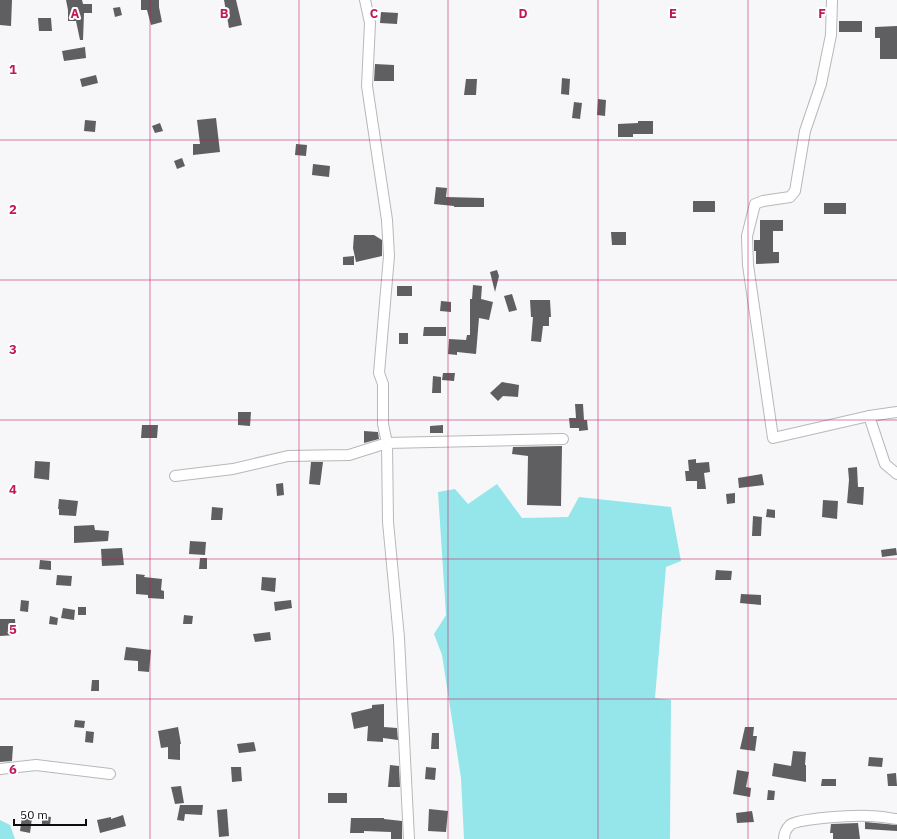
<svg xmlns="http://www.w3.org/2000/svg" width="897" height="839" viewBox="0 0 897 839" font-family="'IBM Plex Sans',sans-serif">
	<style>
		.water { fill: #94e6ea }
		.building { fill: #5f5f62 }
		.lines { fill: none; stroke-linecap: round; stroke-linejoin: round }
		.minor-casing { stroke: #b8b8bb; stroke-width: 12 }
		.minor { stroke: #fff; stroke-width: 10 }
		.grid { fill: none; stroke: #c2185b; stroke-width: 1; stroke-opacity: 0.55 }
		.grid-label { font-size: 13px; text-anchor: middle; font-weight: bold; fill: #c2185b; stroke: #fff; stroke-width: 4; stroke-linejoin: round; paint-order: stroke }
	</style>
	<rect width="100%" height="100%" fill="#f7f7fa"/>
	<!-- water -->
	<g class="water">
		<polygon points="497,484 522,518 568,517 579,497 671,507 681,561 666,567 655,698 671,700 670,839 464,839 461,778 442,655 434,634 446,615 438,492 455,489 468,504"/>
		<polygon points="0,820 10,825 15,839 0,839"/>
	</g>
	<!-- building -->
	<g class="building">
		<polygon points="0,0 12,0 11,26 0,25"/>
		<polygon points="66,0 82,0 83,4 92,4 92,13 84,13 83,40 80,40 76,21 68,21 68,10"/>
		<polygon points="141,0 159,0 159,7 162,22 151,25 147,10 141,10"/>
		<polygon points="224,0 236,0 242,25 229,28"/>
		<polygon points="120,7 122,15 115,17 113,8"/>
		<polygon points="381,12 398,13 397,24 380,23"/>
		<polygon points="38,18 51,18 52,31 39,31"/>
		<rect x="839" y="21" width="23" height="11"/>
		<polygon points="897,26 897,59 880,59 880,38 875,38 875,27"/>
		<polygon points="85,47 86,58 64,61 62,51"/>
		<polygon points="375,64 394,65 394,81 374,81"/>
		<polygon points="96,75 98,83 82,87 80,79"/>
		<polygon points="562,78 570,79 569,95 561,94"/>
		<polygon points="466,79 477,79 476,95 464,95"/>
		<polygon points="598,99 606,100 605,116 597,115"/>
		<polygon points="574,102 582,103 580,119 572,118"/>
		<polygon points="216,118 220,152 193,155 193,144 200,144 197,120"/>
		<polygon points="85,120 96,121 95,132 84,131"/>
		<polygon points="638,121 653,121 653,134 633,134 633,137 618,137 618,124 638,123"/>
		<polygon points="160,123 163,131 155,133 152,126"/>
		<polygon points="296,144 307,145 306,156 295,155"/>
		<polygon points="182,158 185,166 177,169 174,161"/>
		<polygon points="313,164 330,166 329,177 312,175"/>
		<polygon points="436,187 447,188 446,197 484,198 484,207 454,207 454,206 434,204"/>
		<rect x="693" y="201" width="22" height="11"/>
		<rect x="824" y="203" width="22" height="11"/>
		<polygon points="760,220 783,220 783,231 773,231 773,252 779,252 779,263 756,264 756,251 754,251 754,240 760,240"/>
		<polygon points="611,232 626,232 626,245 612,245"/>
		<polygon points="354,235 374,235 382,240 382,256 356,262 353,248"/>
		<polygon points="354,256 354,265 343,265 343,257"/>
		<polygon points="497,270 499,276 495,292 490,272"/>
		<polygon points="473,285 482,286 481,299 493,302 489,320 479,318 476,354 457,352 457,355 448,354 449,339 466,340 467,335 470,335 470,299 472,299"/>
		<rect x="397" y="286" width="15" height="10"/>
		<polygon points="512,294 517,310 509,312 504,296"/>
		<polygon points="530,300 550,300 551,317 549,317 549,326 543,326 541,342 531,341 533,317 531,317"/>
		<polygon points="441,301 451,302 451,312 440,311"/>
		<polygon points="424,327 446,327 446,336 423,336"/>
		<rect x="399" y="333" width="9" height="11"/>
		<polygon points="443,373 455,373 454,381 442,380"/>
		<polygon points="433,376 441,377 441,393 432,393"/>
		<polygon points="502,382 519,385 518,397 503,396 498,401 490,393"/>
		<polygon points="575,404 583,404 584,420 587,420 588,430 579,431 579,428 570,428 569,418 576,418"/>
		<polygon points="238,412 251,412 250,426 238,425"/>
		<polygon points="142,425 158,425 157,438 141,438"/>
		<polygon points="443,425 443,433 430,433 430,426"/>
		<polygon points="364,431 378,432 379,439 364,443"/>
		<polygon points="562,446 561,506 527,505 528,456 512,454 513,447"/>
		<polygon points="696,459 696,463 709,462 710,472 704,473 706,489 697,489 697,481 686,481 685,471 689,471 688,460"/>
		<polygon points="35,461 50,462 49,480 34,478"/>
		<polygon points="311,462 323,462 320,485 309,484"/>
		<polygon points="857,467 858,487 864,487 863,505 847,503 849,480 848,468"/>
		<polygon points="762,474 764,485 739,488 738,478"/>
		<polygon points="283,483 284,495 277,496 276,484"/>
		<polygon points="735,493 735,503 727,504 726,494"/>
		<polygon points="59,499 78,501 76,516 59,515 59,509 58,509"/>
		<polygon points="823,500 838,501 837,519 822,517"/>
		<polygon points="212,507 223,508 222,520 211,520"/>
		<polygon points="767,509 775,510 775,518 766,517"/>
		<polygon points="753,516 762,517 761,536 752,536"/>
		<polygon points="94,525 95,530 109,531 108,541 74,543 74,526"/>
		<polygon points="190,541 206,542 205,555 189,554"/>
		<polygon points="122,548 124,565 102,566 101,549"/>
		<polygon points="896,548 897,555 882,557 881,550"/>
		<polygon points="200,558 207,558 207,569 199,569"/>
		<polygon points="40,560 51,561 51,570 39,569"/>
		<polygon points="716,570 732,571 731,580 715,580"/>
		<polygon points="136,574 145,575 144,577 162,579 161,590 164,591 164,599 148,598 148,595 136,594"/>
		<polygon points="57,575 72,576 71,586 56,585"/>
		<polygon points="262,577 276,578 275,592 261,590"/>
		<polygon points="741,594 761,595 761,605 740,603"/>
		<polygon points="21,600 29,601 28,612 20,611"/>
		<polygon points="291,600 292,608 275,611 274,602"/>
		<rect x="78" y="607" width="8" height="8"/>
		<polygon points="63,608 75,610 74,620 61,618"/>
		<polygon points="184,615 193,616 192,624 183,624"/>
		<polygon points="50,616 58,618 57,625 49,624"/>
		<polygon points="0,619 15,619 16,635 0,636"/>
		<polygon points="270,632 271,640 255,642 253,634"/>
		<polygon points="126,647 151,650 149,672 138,671 138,661 124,660"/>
		<polygon points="92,680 99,680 99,691 91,691"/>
		<polygon points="384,704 384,727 397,728 398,740 383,738 383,742 367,741 368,726 354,729 351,713 372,708 372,705"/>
		<polygon points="75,720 85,721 84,728 74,727"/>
		<polygon points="178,727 181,744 180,744 180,760 168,759 168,747 161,748 158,731"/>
		<polygon points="745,727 754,727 753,736 757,736 755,751 740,749"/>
		<polygon points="86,731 94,732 93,743 85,742"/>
		<polygon points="432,733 439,733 439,749 431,749"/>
		<polygon points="254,742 256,751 239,753 237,744"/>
		<polygon points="0,746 13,746 12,761 0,762"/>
		<polygon points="793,751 806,752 805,765 806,765 806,782 772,776 774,763 791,766"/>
		<polygon points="869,757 883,758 882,767 868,766"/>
		<polygon points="390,765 399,766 400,787 388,787"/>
		<polygon points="231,767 241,767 242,781 232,782"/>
		<polygon points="426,767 436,768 435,780 425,779"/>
		<polygon points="737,770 749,772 746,787 751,788 750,797 733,794"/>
		<polygon points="896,773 897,786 888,786 887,774"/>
		<polygon points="822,779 836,779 836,786 821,786"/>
		<polygon points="181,786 184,803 175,804 171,787"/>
		<polygon points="768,790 775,791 774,800 767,800"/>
		<rect x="328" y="793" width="19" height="10"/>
		<polygon points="180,805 203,805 202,815 185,814 184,821 177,820"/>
		<polygon points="227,809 229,836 219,837 217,810"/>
		<polygon points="429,809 448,811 446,832 428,831"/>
		<polygon points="752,811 754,822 737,823 736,813"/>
		<polygon points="123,815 126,826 100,833 97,820 111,817 111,819"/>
		<polygon points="42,816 51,817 50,825 42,824"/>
		<polygon points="22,817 32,818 30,833 20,831"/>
		<polygon points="351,818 384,818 384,819 402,821 402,839 391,839 391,832 364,831 364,833 350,833"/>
		<polygon points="865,822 897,825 897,831 865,829"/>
		<polygon points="858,823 860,839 833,839 833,833 830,833 831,824"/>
	</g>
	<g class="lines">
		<defs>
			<g id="minor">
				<polyline points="832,0 831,35 821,84 805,131 795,191 790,197 763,201 755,204 747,236 748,265 773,438 869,416 897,412"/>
				<polyline points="869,416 885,464 897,474"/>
				<polyline points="175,476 233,469 288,456 349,455 387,443 383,424 383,384 379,373 389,256 387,220 367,86 370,23 365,0"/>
				<polyline points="0,769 36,765 110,774"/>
				<polyline points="409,839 399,638 388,522 387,443 563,439"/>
				<path d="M784 839C784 834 786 829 790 825 799 818 856 815 869 816 879 816 888 818 897 819"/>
			</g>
		</defs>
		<!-- minor casing -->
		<use href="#minor" class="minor-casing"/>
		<!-- minor -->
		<use href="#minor" class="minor"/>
	</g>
	<!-- grid -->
	<path class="grid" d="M150 0V839M299 0V839M448 0V839M598 0V839M748 0V839M0 140H897M0 280H897M0 420H897M0 559H897M0 699H897"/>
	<g class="grid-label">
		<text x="75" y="18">A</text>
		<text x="224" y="18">B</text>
		<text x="374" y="18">C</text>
		<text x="523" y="18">D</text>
		<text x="673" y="18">E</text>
		<text x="822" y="18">F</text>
		<text x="13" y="74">1</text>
		<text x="13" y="214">2</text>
		<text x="13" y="354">3</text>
		<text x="13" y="494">4</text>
		<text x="13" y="634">5</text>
		<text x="13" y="774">6</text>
	</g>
	<!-- scale -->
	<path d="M14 819v6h72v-6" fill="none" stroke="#0c0c0d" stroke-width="2"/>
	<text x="20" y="819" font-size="12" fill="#0c0c0d" stroke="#ffffff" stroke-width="3" paint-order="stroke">50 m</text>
</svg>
